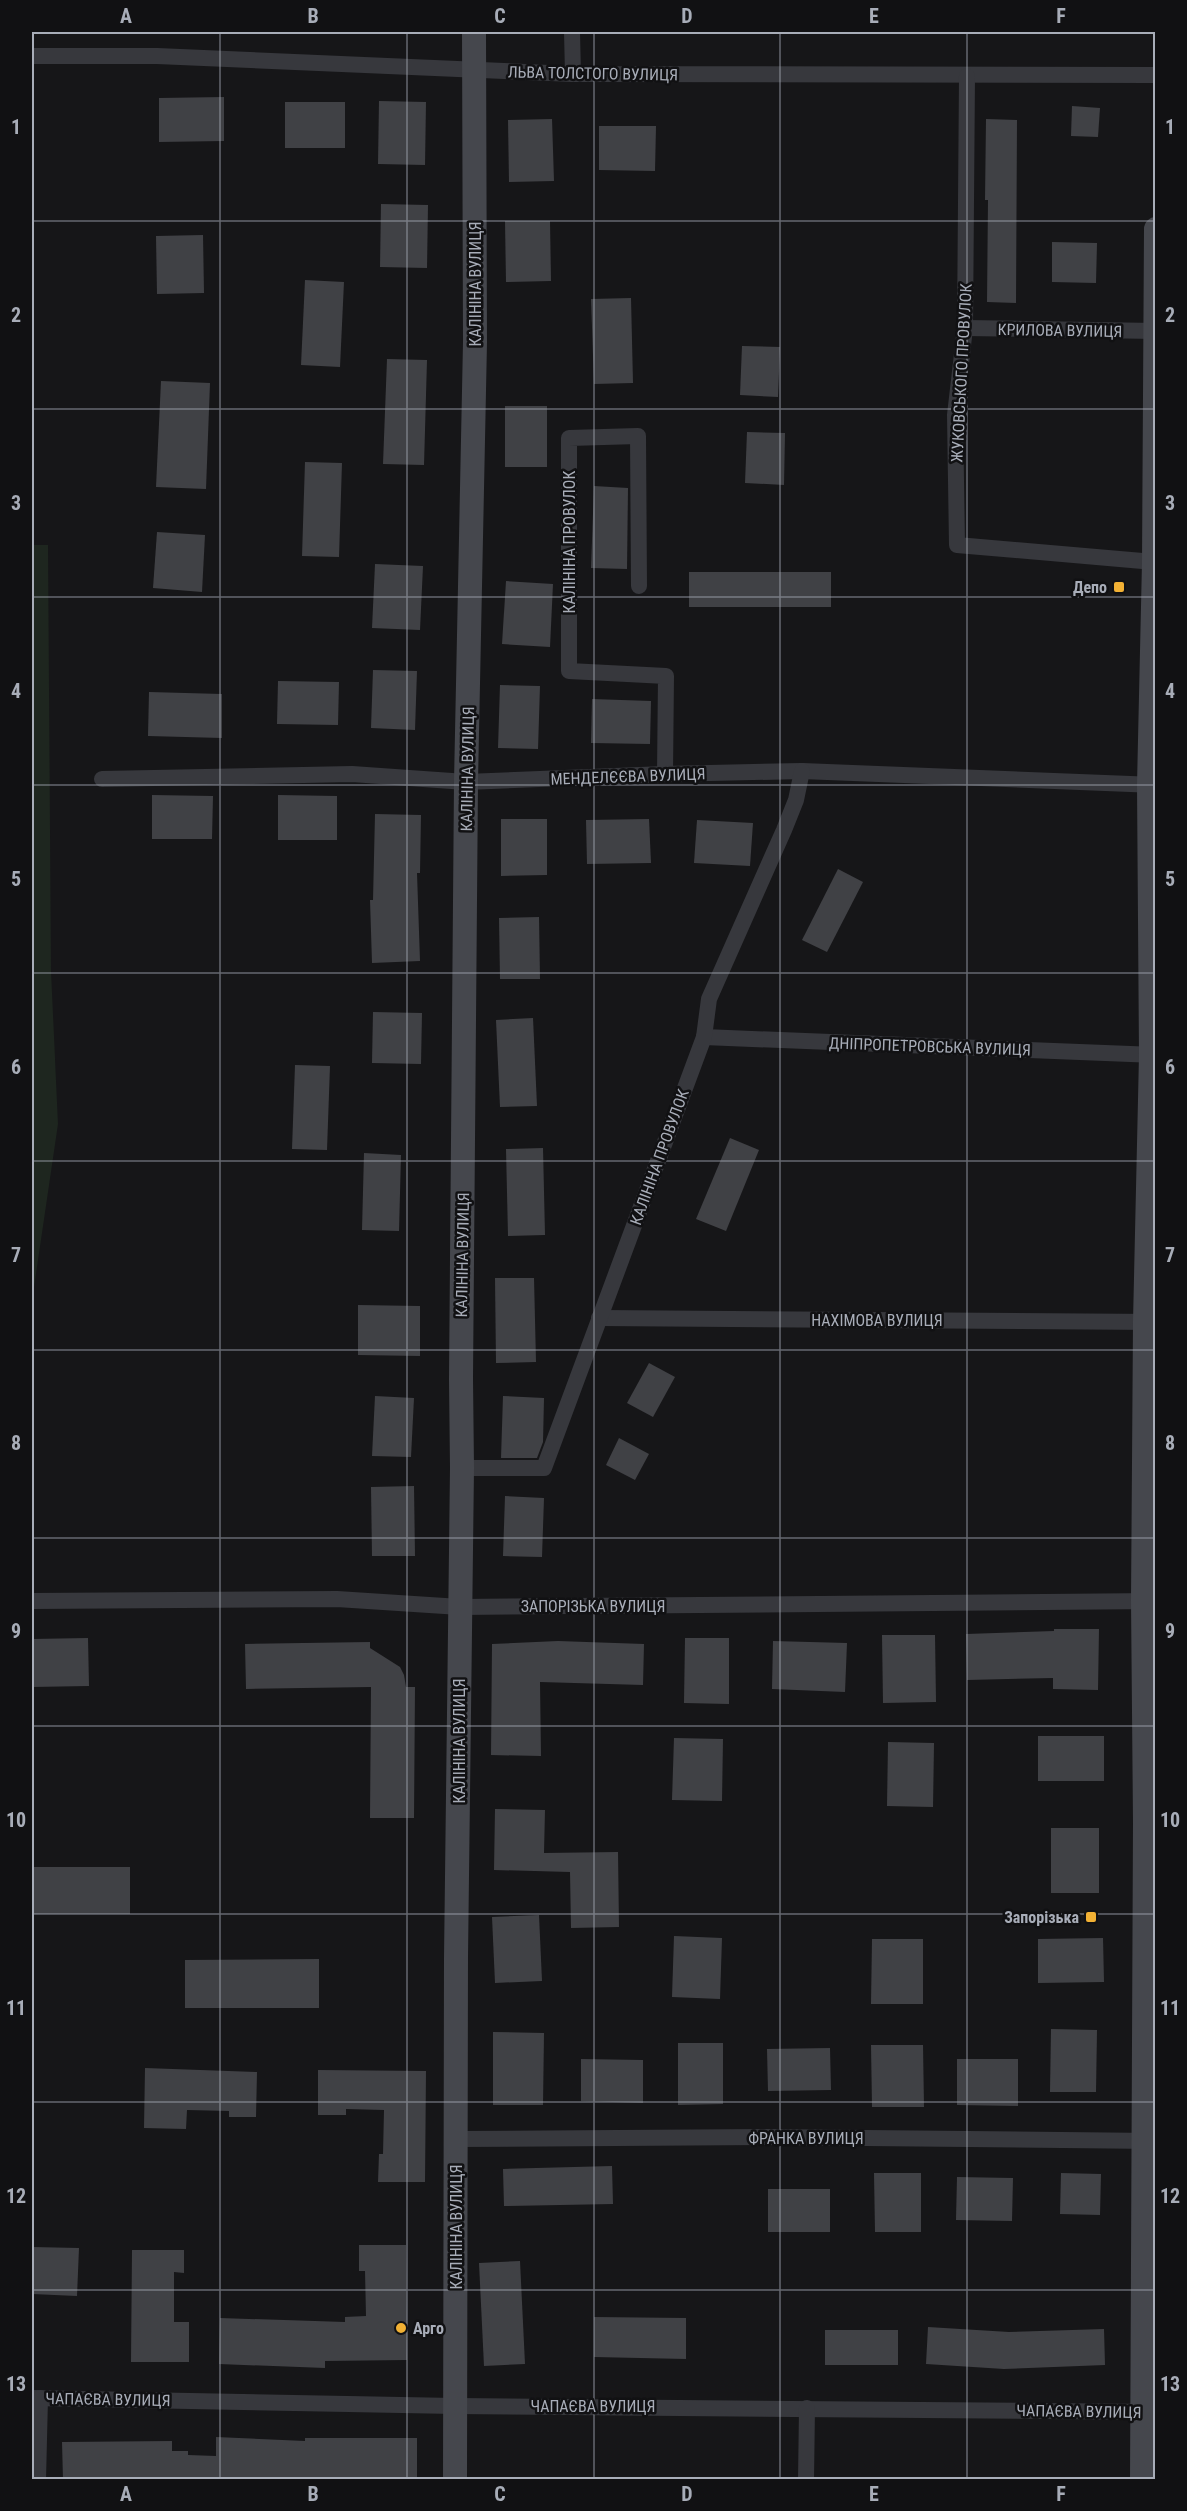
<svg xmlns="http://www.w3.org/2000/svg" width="1187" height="2511" viewBox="0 0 1187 2511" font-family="'Roboto Condensed',sans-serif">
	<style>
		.green { fill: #1e261f }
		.building { fill: #404145 }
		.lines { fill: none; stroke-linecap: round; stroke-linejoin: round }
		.street { stroke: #37383d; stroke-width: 16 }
		.secondary { stroke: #45474d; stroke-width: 24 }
		.grid { fill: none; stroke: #a8adb8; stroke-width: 1.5; stroke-opacity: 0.55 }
		.poi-dot { fill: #f2b134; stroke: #111113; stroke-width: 2 }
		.labels { text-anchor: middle; stroke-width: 5; stroke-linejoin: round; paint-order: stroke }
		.street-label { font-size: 16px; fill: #a8adb8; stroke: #111113 }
		.poi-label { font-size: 16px; font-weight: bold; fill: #a8adb8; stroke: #111113; text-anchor: end }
		.neatline { fill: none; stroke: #a8adb8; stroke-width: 2 }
		.grid-label { font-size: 20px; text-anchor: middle; font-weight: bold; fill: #a8adb8 }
	</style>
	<rect width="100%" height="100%" fill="#161618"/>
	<!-- green -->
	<polygon class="green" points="32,545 48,545 51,971 58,1124 32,1301"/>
	<!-- building -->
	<g class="building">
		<polygon points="224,97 224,141 159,142 159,98"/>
		<polygon points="379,101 426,102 425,165 378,164"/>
		<rect x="285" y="102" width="60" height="46"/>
		<polygon points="1072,106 1100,108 1098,137 1071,136"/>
		<polygon points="552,119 554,181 509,182 508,120"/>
		<polygon points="986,119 1017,120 1016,303 987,302 988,200 985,200"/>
		<polygon points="599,126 656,126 655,171 599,170"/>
		<polygon points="381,204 428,205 427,268 380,267"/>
		<polygon points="505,221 550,221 551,281 506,282"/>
		<polygon points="203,235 204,293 157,294 156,236"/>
		<polygon points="1052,242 1097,243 1096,283 1052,282"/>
		<polygon points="305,280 344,282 340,367 301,365"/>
		<polygon points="631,298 633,383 594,384 591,299"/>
		<polygon points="742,346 780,347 778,397 740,395"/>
		<polygon points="387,359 427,360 424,465 383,464"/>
		<polygon points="161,381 210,383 206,489 156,487"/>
		<rect x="505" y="406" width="42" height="61"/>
		<polygon points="747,432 785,433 784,485 745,483"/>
		<polygon points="305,462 342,463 339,557 302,556"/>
		<polygon points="594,486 628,488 627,569 591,568"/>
		<polygon points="157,532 205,535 202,592 153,588"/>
		<polygon points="375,564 423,566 420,630 372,628"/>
		<rect x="689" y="572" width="142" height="35"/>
		<polygon points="506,581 553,584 550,647 502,644"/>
		<polygon points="373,670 417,671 415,730 371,728"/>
		<polygon points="278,681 339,682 338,725 277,724"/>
		<polygon points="500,685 540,686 538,749 498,748"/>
		<polygon points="149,692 222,694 222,738 148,736"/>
		<polygon points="592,699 651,701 650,744 591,743"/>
		<polygon points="152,795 213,796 212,839 152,839"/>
		<polygon points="278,795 337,796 337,840 278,840"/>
		<polygon points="375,814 421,815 420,873 417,873 420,961 372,963 370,900 373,900"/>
		<polygon points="501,819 547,819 547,875 501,876"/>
		<polygon points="649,819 651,863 587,864 586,820"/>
		<polygon points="697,820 753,823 750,866 694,863"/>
		<polygon points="838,869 863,882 827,952 802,940"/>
		<polygon points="539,917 540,979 500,979 499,918"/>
		<polygon points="373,1012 422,1013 421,1064 372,1063"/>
		<polygon points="533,1018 537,1106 500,1107 496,1020"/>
		<polygon points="295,1065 330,1066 327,1150 292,1149"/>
		<polygon points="730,1138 759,1150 726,1231 696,1219"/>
		<polygon points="543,1148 545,1235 508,1236 506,1149"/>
		<polygon points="364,1153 401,1155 399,1231 362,1230"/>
		<polygon points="495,1278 534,1278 536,1362 496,1363"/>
		<polygon points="358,1305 420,1306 420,1356 358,1355"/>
		<polygon points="649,1363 675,1377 653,1417 627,1403"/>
		<polygon points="375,1396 414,1398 411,1457 372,1456"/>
		<polygon points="503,1396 544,1398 543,1442 537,1458 501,1458"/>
		<polygon points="619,1438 649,1454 635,1480 606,1465"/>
		<polygon points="414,1486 415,1556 372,1556 371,1487"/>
		<polygon points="505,1496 544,1498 542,1557 503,1556"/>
		<polygon points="1054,1629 1099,1629 1098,1690 1053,1689 1053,1678 967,1680 966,1634 1054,1631"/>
		<polygon points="882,1635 935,1635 936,1702 883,1703"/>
		<polygon points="88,1638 89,1686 32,1687 32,1639"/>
		<polygon points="685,1638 729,1638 729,1704 684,1703"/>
		<polygon points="558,1641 644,1644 643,1685 540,1682 541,1756 491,1755 492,1644"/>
		<polygon points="773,1641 847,1643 845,1692 772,1689"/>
		<polygon points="370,1642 370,1648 400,1667 404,1675 406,1687 415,1687 414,1818 370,1818 371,1687 246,1689 245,1644"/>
		<rect x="1038" y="1736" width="66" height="45"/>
		<polygon points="674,1738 723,1739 722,1801 672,1800"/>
		<polygon points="888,1742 934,1743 933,1807 887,1806"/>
		<polygon points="495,1809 545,1810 544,1853 618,1852 619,1927 571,1928 570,1872 494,1870"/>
		<rect x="1051" y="1828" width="48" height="65"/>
		<rect x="32" y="1867" width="98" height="47"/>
		<polygon points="539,1915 542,1981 495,1983 492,1917"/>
		<polygon points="674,1936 722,1938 720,1999 672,1997"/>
		<polygon points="1103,1938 1104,1982 1038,1983 1038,1939"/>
		<polygon points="872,1939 923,1939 923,2004 871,2004"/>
		<polygon points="319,1959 319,2008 185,2008 185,1960"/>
		<polygon points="1051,2029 1097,2030 1096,2092 1050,2092"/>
		<polygon points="493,2032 544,2033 543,2105 493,2105"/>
		<polygon points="678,2043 723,2043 723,2104 678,2105"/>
		<polygon points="871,2045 923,2045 924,2107 872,2107"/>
		<polygon points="830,2048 831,2090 768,2091 767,2049"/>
		<polygon points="581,2059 643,2060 643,2103 581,2101"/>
		<polygon points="957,2059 1018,2059 1018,2106 957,2105"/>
		<polygon points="145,2068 257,2072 256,2117 229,2117 229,2111 187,2110 186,2129 144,2128"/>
		<polygon points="318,2070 426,2071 425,2182 378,2182 379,2154 383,2154 384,2110 346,2109 346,2115 318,2115"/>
		<polygon points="612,2166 613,2204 504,2206 503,2169"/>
		<polygon points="874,2173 921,2173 921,2232 875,2232"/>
		<polygon points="1061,2173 1101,2174 1100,2215 1060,2214"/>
		<polygon points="957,2177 1013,2178 1012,2221 956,2220"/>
		<rect x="768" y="2189" width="62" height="43"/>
		<polygon points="359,2245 406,2245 407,2360 325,2361 325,2368 219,2364 220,2318 345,2322 345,2317 366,2316 365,2271 359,2271"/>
		<polygon points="32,2247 79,2248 77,2296 32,2294"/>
		<polygon points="132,2250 184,2250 184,2273 174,2272 174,2322 189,2322 189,2362 131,2362"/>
		<polygon points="520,2261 525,2364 484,2366 479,2263"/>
		<polygon points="594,2317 686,2318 686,2359 594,2357"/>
		<polygon points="928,2327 1009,2332 1104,2329 1105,2365 1004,2369 926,2364"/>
		<rect x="825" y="2330" width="73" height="35"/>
		<polygon points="216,2437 305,2441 305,2438 417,2438 417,2480 63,2480 62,2442 172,2441 172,2451 188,2451 188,2455 216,2456"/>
	</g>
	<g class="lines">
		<!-- street -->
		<g class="street">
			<polyline points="572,32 573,74"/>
			<polyline points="32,56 157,56 573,74 1156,75"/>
			<polyline points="967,76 965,328 955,415 957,545 1154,562"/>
			<polyline points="965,328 1156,331"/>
			<polyline points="639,586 638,436 569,438 569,671 666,676 665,774"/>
			<polyline points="102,779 352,774 466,782 665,774 802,771 1156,785"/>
			<polyline points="704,1037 1156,1055"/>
			<polyline points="599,1318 1156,1322"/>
			<polyline points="462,1468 544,1468 704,1037 709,999 784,830 796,800 802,771"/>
			<polyline points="32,1601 337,1599 460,1607 1156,1601"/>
			<polyline points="456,2139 764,2137 1155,2141"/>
			<polyline points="32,2398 455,2406 1156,2412"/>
			<polyline points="38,2480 40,2398"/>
			<polyline points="806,2480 807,2408"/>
		</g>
		<!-- secondary -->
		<g class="secondary">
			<polyline points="455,2480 456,1958 462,1468 461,1379 466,782 475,342 474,32"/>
			<polyline points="1142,2480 1145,1822 1143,1601 1145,1322 1151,1055 1149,785 1154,562 1156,229"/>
		</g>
	</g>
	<!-- grid -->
	<path class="grid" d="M220 32V2480M407 32V2480M594 32V2480M780 32V2480M967 32V2480M32 221H1156M32 409H1156M32 597H1156M32 785H1156M32 973H1156M32 1161H1156M32 1350H1156M32 1538H1156M32 1726H1156M32 1914H1156M32 2102H1156M32 2290H1156"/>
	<!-- markers -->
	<g class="poi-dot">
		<rect x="1113" y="581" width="12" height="12" rx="3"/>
		<rect x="1085" y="1911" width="12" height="12" rx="3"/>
		<circle cx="401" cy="2328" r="6"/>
	</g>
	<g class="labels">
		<!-- street labels -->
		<g class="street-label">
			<text transform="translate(593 73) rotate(1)" y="6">ЛЬВА ТОЛСТОГО ВУЛИЦЯ</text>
			<text transform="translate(475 284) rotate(-90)" y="6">КАЛІНІНА ВУЛИЦЯ</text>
			<text transform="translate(1060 330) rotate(1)" y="6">КРИЛОВА ВУЛИЦЯ</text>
			<text transform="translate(961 373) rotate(-87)" y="6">ЖУКОВСЬКОГО ПРОВУЛОК</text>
			<text transform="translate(569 542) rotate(-90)" y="6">КАЛІНІНА ПРОВУЛОК</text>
			<text transform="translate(467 769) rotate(-89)" y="6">КАЛІНІНА ВУЛИЦЯ</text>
			<text transform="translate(628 776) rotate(-2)" y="6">МЕНДЕЛЄЄВА ВУЛИЦЯ</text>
			<text transform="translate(930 1046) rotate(2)" y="6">ДНІПРОПЕТРОВСЬКА ВУЛИЦЯ</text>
			<text transform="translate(659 1157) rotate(-70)" y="6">КАЛІНІНА ПРОВУЛОК</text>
			<text transform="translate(462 1255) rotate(-89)" y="6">КАЛІНІНА ВУЛИЦЯ</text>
			<text x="877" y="1326">НАХІМОВА ВУЛИЦЯ</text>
			<text x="593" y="1612">ЗАПОРІЗЬКА ВУЛИЦЯ</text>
			<text transform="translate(459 1741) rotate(-90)" y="6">КАЛІНІНА ВУЛИЦЯ</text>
			<text x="806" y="2144">ФРАНКА ВУЛИЦЯ</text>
			<text transform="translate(456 2227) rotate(-90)" y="6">КАЛІНІНА ВУЛИЦЯ</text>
			<text transform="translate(108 2399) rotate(1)" y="6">ЧАПАЄВА ВУЛИЦЯ</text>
			<text x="593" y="2412">ЧАПАЄВА ВУЛИЦЯ</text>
			<text transform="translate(1079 2411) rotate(1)" y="6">ЧАПАЄВА ВУЛИЦЯ</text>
		</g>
		<!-- poi labels -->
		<g class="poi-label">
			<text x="1107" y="593">Депо</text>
			<text x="1079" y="1923">Запорізька</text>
			<text x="413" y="2334" text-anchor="start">Арго</text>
		</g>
	</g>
	<!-- border -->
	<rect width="1187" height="2511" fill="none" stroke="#111113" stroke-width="66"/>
	<rect x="33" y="33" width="1121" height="2445" class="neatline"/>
	<g class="grid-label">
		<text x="126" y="23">A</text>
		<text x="313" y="23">B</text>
		<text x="500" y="23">C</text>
		<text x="687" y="23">D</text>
		<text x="874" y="23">E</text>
		<text x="1061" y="23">F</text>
		<text x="16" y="134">1</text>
		<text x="1170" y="134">1</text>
		<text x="16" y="322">2</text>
		<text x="1170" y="322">2</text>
		<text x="16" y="510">3</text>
		<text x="1170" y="510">3</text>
		<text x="16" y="698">4</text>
		<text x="1170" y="698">4</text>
		<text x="16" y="886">5</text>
		<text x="1170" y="886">5</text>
		<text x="16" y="1074">6</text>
		<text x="1170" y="1074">6</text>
		<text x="16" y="1262">7</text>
		<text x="1170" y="1262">7</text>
		<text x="16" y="1450">8</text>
		<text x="1170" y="1450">8</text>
		<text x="16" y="1638">9</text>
		<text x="1170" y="1638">9</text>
		<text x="16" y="1827">10</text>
		<text x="1170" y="1827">10</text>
		<text x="16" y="2015">11</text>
		<text x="1170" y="2015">11</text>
		<text x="16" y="2203">12</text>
		<text x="1170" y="2203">12</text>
		<text x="16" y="2391">13</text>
		<text x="1170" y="2391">13</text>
		<text x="126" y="2501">A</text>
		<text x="313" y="2501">B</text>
		<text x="500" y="2501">C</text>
		<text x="687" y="2501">D</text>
		<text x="874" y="2501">E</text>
		<text x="1061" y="2501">F</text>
	</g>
</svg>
